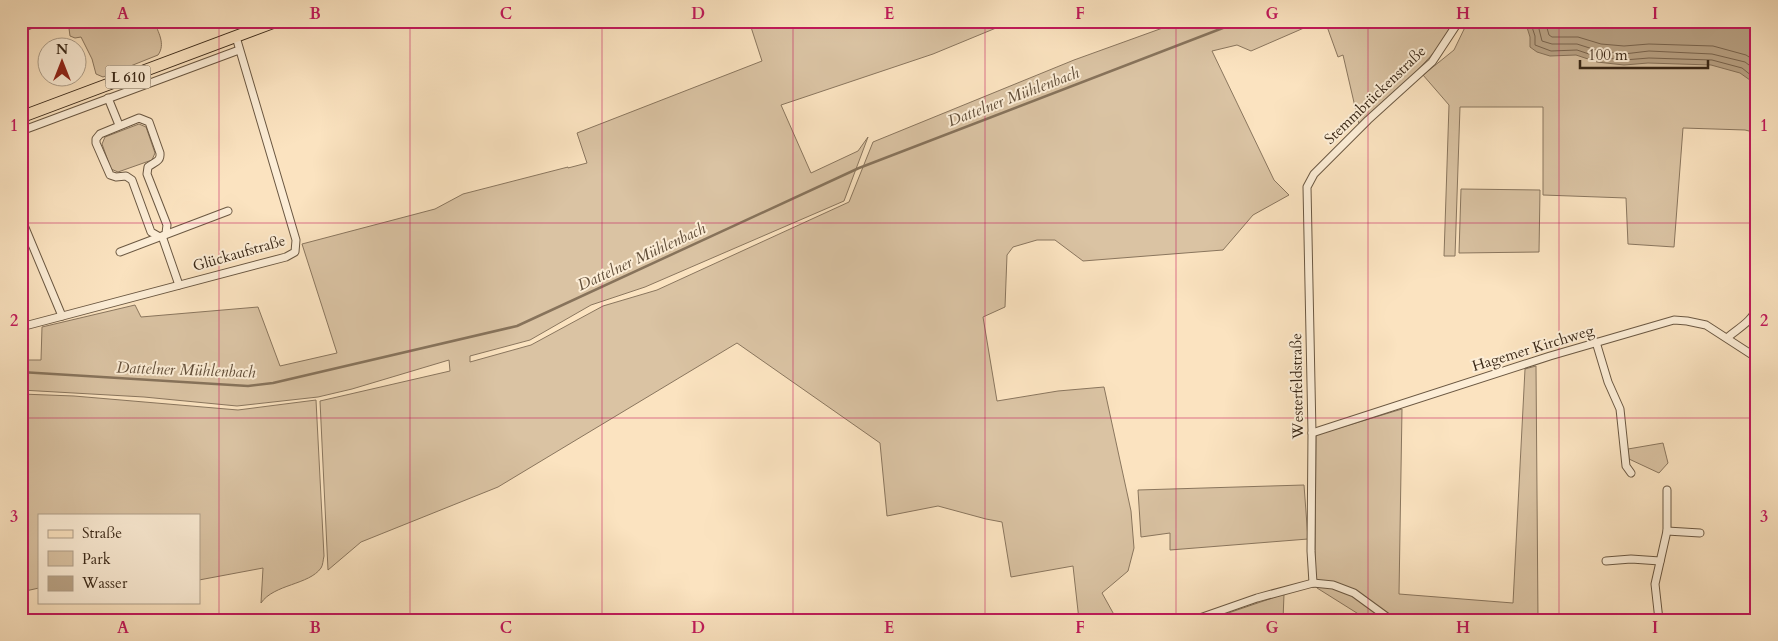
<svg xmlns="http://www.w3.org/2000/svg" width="1778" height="641" viewBox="0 0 1778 641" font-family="Cardo,serif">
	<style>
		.green { fill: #dac3a3; stroke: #8a765e }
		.water { fill: #baa487; stroke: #87735b }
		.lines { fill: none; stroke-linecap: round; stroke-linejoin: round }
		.shore { stroke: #7a6650; stroke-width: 1 }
		.stream { stroke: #87735b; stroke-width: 2.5 }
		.street-casing { stroke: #6b5842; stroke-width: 9 }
		.primary-casing { stroke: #3b2918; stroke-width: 13 }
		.street { stroke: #fcedd6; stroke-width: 7 }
		.primary { stroke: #fbe3c0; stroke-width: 11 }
		.grid { fill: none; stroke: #c2185b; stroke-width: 1; stroke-opacity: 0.55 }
		.labels { text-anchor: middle; stroke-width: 4; stroke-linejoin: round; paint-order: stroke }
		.shield { fill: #fcedd6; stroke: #756451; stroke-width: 1 }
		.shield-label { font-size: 14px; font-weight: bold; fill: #3b2918 }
		.street-label { font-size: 15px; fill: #3b2918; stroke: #fcedd6 }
		.water-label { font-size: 16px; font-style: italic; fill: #614e39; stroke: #fcedd6 }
		.neatline { fill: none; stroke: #c2185b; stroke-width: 2 }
		.grid-label { font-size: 16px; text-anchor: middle; font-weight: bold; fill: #c2185b }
	</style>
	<rect width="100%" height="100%" fill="#fbe3c0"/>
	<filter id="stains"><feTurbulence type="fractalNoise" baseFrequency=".004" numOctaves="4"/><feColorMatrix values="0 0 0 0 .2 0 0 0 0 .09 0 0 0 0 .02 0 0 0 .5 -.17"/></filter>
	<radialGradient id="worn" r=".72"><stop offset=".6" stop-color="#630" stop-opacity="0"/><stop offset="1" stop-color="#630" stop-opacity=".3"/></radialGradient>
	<!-- green -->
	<g class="green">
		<path d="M68 21H154C158 32 166 44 158 55L103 77 96 74 92 59 81 37 75 38 70 36Z"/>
		<polygon points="749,21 1013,21 933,54 781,105 811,173 858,151 868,137 844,201 645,287 591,305 530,340 470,356 470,362 531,345 603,306 657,290 849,202 873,142 1074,60 1182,21 1320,21 1251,51 1237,45 1212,51 1274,180 1289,195 1253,215 1223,250 1083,261 1055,240 1037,240 1013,247 1007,255 1005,307 983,317 997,401 1058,391 1104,387 1131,511 1134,548 1128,571 1102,593 1117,620 1079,620 1073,566 1011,577 1002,522 986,519 938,506 887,516 880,443 737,343 498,487 361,542 328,570 320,401 450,371 449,360 352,389 318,397 237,406 144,397 21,390 21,360 41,360 42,327 135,305 141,317 258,307 280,366 337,353 302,244 435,209 463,194 568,167 568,168 587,163 577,133 762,61"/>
		<polygon points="1325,21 1454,21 1438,48 1415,73 1359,124 1343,55 1338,57"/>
		<polygon points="1468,21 1757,21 1757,133 1745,130 1683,128 1674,247 1628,244 1626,198 1543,195 1543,107 1460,107 1455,256 1444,256 1449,105 1423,75 1454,50"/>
		<polygon points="139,124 146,127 155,153 152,160 118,172 111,169 102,144 105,137"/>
		<polygon points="1461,189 1540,190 1539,252 1459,253"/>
		<polygon points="1536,366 1538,620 1368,620 1317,588 1315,566 1316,435 1402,409 1399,594 1513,603 1525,369"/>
		<path d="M21 394 74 396 238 410 316 400 324 556C323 560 323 565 321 568 309 585 274 584 261 603L263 568 199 580V515H39V588L21 592Z"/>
		<polygon points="1663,443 1668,463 1659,473 1629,459 1628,449"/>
		<polygon points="1304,485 1308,539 1170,550 1170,533 1141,537 1138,490"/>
		<polygon points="1284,594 1283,620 1208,620"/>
	</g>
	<!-- water -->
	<polygon class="water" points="1525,21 1757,21 1757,85 1740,73 1711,65 1648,63 1624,65 1597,62 1576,55 1550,56 1537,52 1530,47 1530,37"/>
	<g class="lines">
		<!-- shore -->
		<g class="shore">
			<polyline points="1530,21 1535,36 1535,45 1551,51 1577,50 1598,57 1624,60 1649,58 1712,60 1742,68 1757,80"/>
			<polyline points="1537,21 1542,41 1552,44 1577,44 1599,51 1624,54 1649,51 1712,54 1745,62 1757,71"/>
			<polyline points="1545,21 1549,35 1552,37 1578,37 1601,44 1624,46 1649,44 1713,46 1746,55 1757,62"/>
		</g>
		<!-- stream -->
		<polyline class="stream" points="21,372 248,386 273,383 517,326 859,168 1241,21"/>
		<defs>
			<g id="street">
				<polyline points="21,28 41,21"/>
				<polyline points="108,98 119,125"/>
				<polyline points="21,131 239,50"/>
				<polyline points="21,218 62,316"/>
				<path d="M158 236 151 232 132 180 126 176 116 177 110 175 96 143V139L100 134 139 118 149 122 160 153C161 162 154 162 148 167L147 174 167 225 166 233"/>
				<polyline points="162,236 179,285"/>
				<polyline points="120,252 228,211"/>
				<polyline points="1757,264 1754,271 1757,300"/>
				<polyline points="21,327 286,257 295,252 296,240 236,37"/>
				<path d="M1727 338C1737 329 1753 321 1757 307"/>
				<polyline points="1596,342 1608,382 1620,409 1626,466 1631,473"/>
				<polyline points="1312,433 1550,356 1674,320 1687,321 1706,325 1757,358"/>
				<polyline points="1667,531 1700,533"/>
				<polyline points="1606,561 1631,559 1660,561"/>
				<polyline points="1313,583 1311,551 1312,433 1307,187 1314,174 1368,120 1432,62 1459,21"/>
				<polyline points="1194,620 1257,598 1313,583 1333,585 1354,593 1391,620"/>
				<polyline points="1659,620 1655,584 1667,531 1667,490"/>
				<polyline points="1753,620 1757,619"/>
			</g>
			<polyline id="primary" points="21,117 277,21"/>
		</defs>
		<!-- street casing -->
		<use href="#street" class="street-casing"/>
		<!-- primary casing -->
		<use href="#primary" class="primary-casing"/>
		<!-- street -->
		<use href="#street" class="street"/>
		<!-- primary -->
		<use href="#primary" class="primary"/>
	</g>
	<!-- grid -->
	<path class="grid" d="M219 21V620M410 21V620M602 21V620M793 21V620M985 21V620M1176 21V620M1368 21V620M1559 21V620M21 223H1757M21 418H1757"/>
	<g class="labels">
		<!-- shield labels -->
		<rect class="shield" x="105.5" y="65.5" width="45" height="23" rx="4"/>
		<g class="shield-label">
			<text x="128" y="82">L 610</text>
		</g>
		<!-- street labels -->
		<g class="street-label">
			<text transform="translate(1375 95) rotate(-44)" y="5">Stemmbrückenstraße</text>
			<text transform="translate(239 253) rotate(-16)" y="5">Glückaufstraße</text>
			<text transform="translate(1533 348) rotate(-17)" y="5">Hagemer Kirchweg</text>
			<text transform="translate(1297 386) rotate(-91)" y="5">Westerfeldstraße</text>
		</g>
		<!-- water labels -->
		<g class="water-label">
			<text transform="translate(1013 96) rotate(-21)" y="6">Dattelner Mühlenbach</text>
			<text transform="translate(641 256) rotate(-25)" y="6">Dattelner Mühlenbach</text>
			<text transform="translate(186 369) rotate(2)" y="6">Dattelner Mühlenbach</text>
		</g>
	</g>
	<!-- margin -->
	<rect width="1778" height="641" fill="none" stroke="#fbe3c0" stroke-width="55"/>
	<!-- legend -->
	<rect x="38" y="514" width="162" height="90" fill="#fcedd6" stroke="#af9f8a"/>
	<rect x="48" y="530" width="25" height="8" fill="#fbe3c0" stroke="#af9f8a"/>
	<text x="82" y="538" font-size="15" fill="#3b2918">Straße</text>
	<rect x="48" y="551" width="25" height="15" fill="#dac3a3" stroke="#af9f8a"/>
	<text x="82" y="564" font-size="15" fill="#3b2918">Park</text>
	<rect x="48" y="576" width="25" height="15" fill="#baa487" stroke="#af9f8a"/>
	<text x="82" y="588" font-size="15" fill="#3b2918">Wasser</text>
	<!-- north arrow -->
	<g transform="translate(62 62)"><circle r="24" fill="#fcedd6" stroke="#af9f8a"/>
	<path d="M0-4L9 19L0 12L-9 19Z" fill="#8f2418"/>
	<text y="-8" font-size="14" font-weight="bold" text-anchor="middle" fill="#3b2918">N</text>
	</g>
	<!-- scale -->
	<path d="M1580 60v8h128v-8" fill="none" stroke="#3b2918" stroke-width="2.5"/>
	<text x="1588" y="60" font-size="15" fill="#3b2918" stroke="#fcedd6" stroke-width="4" paint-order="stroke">100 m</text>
	<rect x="28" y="28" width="1722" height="586" class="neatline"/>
	<g class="grid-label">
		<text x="123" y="19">A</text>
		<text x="315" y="19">B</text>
		<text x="506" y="19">C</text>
		<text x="698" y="19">D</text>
		<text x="889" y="19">E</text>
		<text x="1080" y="19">F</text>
		<text x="1272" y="19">G</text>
		<text x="1463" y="19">H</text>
		<text x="1655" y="19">I</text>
		<text x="14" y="131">1</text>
		<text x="1764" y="131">1</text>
		<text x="14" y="326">2</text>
		<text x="1764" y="326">2</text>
		<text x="14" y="522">3</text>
		<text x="1764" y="522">3</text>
		<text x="123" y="633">A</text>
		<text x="315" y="633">B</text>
		<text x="506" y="633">C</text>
		<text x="698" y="633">D</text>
		<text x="889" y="633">E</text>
		<text x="1080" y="633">F</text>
		<text x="1272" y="633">G</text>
		<text x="1463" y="633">H</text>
		<text x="1655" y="633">I</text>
	</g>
	<rect width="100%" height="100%" filter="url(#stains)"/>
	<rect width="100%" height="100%" fill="url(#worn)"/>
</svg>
